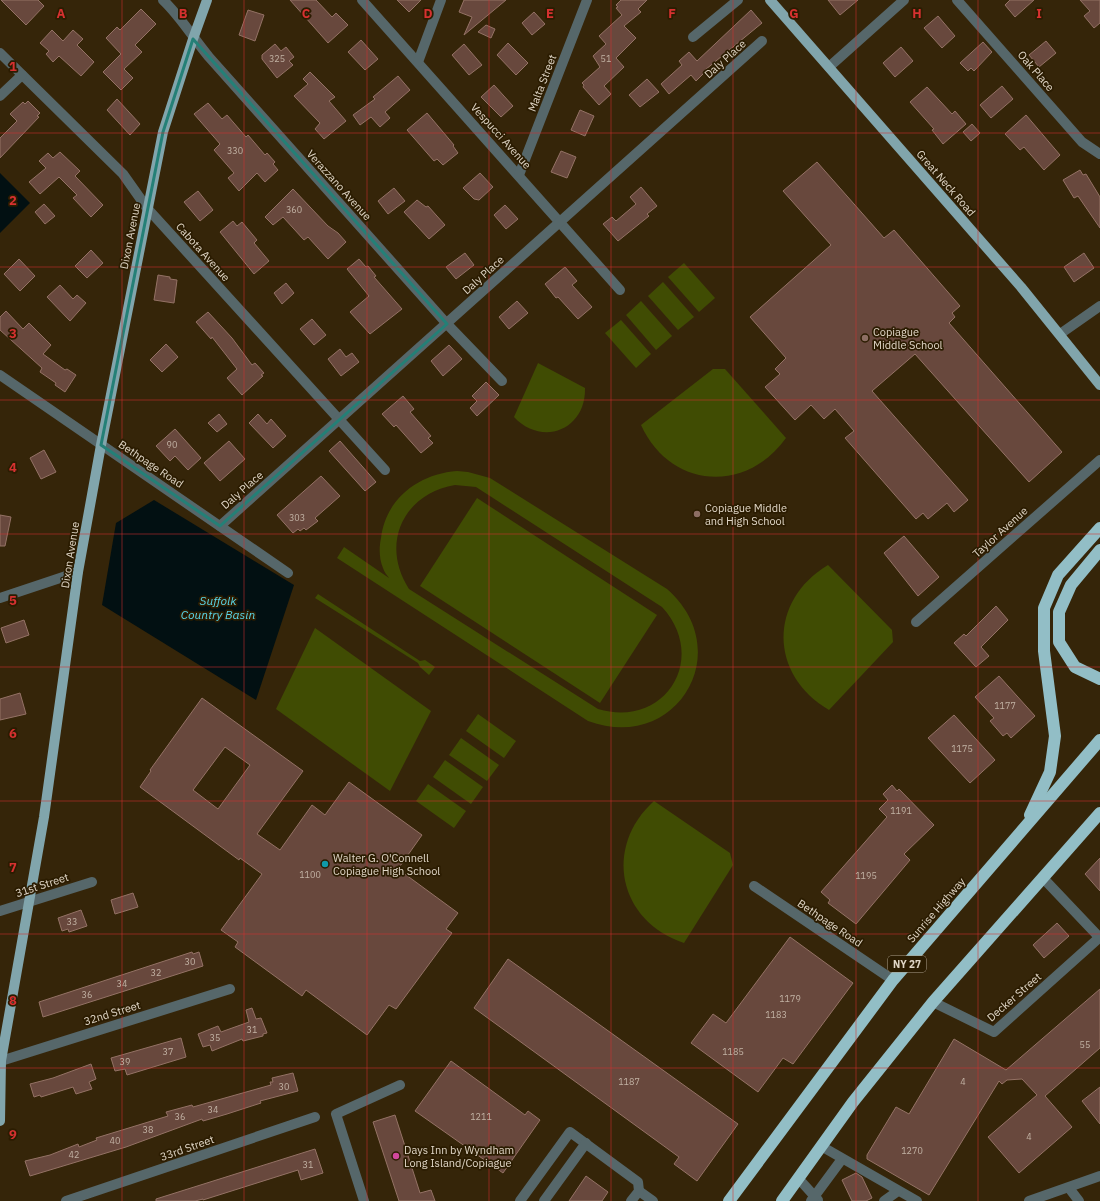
<svg xmlns="http://www.w3.org/2000/svg" width="1100" height="1201" viewBox="0 0 1100 1201" font-family="'IBM Plex Sans',sans-serif">
	<style>
		.green { fill: #404c03; fill-rule: evenodd }
		.water { fill: #021012 }
		.building { fill: #68483d; stroke: #947265; fill-rule: evenodd }
		.lines { fill: none; stroke-linecap: round; stroke-linejoin: round }
		.minor { stroke: #56676a; stroke-width: 10 }
		.major { stroke: #81a5ac; stroke-width: 10 }
		.highway { stroke: #92bec6; stroke-width: 12 }
		.marked { fill: none; stroke: #248077; stroke-width: 3; stroke-linejoin: round }
		.grid { fill: none; stroke: #d63130; stroke-width: 1; stroke-opacity: 0.55 }
		.education-dot { fill: #8d6e63; stroke: #2b1c01; stroke-width: 1.5 }
		.culture-dot { fill: #0f9aa8; stroke: #2b1c01; stroke-width: 1.5 }
		.hotel-dot { fill: #d1479c; stroke: #2b1c01; stroke-width: 1.5 }
		.labels { text-anchor: middle; stroke-width: 3.5; stroke-linejoin: round; paint-order: stroke }
		.number-label { font-size: 9px; fill: #c2b2a4 }
		.shield { fill: #2b1c01; stroke: #aa9e8b; stroke-width: 1 }
		.shield-label { font-size: 10px; font-weight: bold; fill: #e0d6c6 }
		.street-label { font-size: 11px; fill: #e0d6c6; stroke: #2b1c01 }
		.poi-label { font-size: 11px; fill: #e0d6c6; stroke: #2b1c01; text-anchor: start }
		.water-label { font-size: 12px; font-style: italic; fill: #59d6e9; stroke: #2b1c01 }
		.grid-label { font-size: 13px; text-anchor: middle; font-weight: bold; fill: #d63130; stroke: #2b1c01; stroke-width: 3.5; stroke-linejoin: round; paint-order: stroke }
	</style>
	<rect width="100%" height="100%" fill="#352509"/>
	<!-- green -->
	<g class="green">
		<polygon points="684,263 715,298 699,312 668,277"/>
		<polygon points="663,282 694,317 678,330 648,296"/>
		<polygon points="641,301 672,336 656,350 626,315"/>
		<polygon points="621,320 651,354 636,368 605,333"/>
		<path d="M538 363 585 388C586 430 542 447 514 417Z"/>
		<path d="M713 369H725L786 438C746 494 670 489 641 425Z"/>
		<path d="M457 471 468 472 490 478 667 589C738 651 676 754 588 721L337 558 344 547 389 578C387 575 384 572 383 568 379 559 379 547 381 538 386 498 419 474 457 471ZM455 485 476 487 662 607C709 658 665 729 598 709L409 589C380 544 403 494 455 485Z"/>
		<polygon points="477,498 657,615 600,703 420,586"/>
		<path d="M828 565 892 630 893 642 829 710C769 675 768 601 828 565Z"/>
		<polygon points="318,594 420,661 425,660 435,667 429,675 420,667 418,663 315,598"/>
		<polygon points="315,628 431,711 390,791 276,709"/>
		<polygon points="478,714 516,741 504,758 466,731"/>
		<polygon points="461,738 499,765 487,781 449,755"/>
		<polygon points="445,760 483,787 471,804 433,777"/>
		<polygon points="428,784 466,811 454,828 416,801"/>
		<path d="M654 801 730 853 733 865 684 943C618 921 603 847 654 801Z"/>
	</g>
	<!-- water -->
	<g class="water">
		<polygon points="0,173 30,203 0,233"/>
		<polygon points="154,500 294,585 256,700 102,605 116,523"/>
	</g>
	<!-- building -->
	<g class="building">
		<polygon points="1,0 38,0 44,6 26,25"/>
		<polygon points="290,0 316,0 332,17 336,13 348,25 328,43"/>
		<polygon points="397,0 421,0 409,12"/>
		<polygon points="464,0 506,0 464,35 472,17 459,12"/>
		<polygon points="621,0 647,0 638,9 641,12 624,26 636,38 616,58 624,67 604,86 611,94 599,105 583,87 584,85 582,83 600,67 593,56 606,44 599,36 622,15 616,8 618,7 616,5"/>
		<polygon points="828,0 858,0 840,15"/>
		<polygon points="1010,0 1034,0 1015,17 1005,5"/>
		<polygon points="1080,0 1100,0 1100,23 1094,28 1084,16 1090,11"/>
		<polygon points="141,9 156,24 135,45 142,52 124,69 133,78 121,90 103,72 121,54 106,38 117,27 120,30"/>
		<polygon points="248,10 264,15 255,41 239,35"/>
		<polygon points="751,10 762,23 705,70 706,71 696,81 691,75 669,94 661,84 682,65 679,61 689,52 697,61"/>
		<polygon points="534,12 545,24 532,35 522,23"/>
		<polygon points="938,16 955,36 942,48 924,28"/>
		<polygon points="486,25 495,29 491,38 478,32"/>
		<polygon points="52,30 63,41 73,30 83,39 77,45 94,62 81,76 59,56 53,62 46,54 49,51 40,43"/>
		<polygon points="361,40 378,59 365,70 348,52"/>
		<polygon points="1046,41 1056,53 1039,67 1029,55"/>
		<polygon points="983,42 992,52 974,71 971,68 968,71 960,63"/>
		<polygon points="508,43 528,63 516,75 497,55"/>
		<polygon points="275,44 281,51 286,47 294,57 289,61 293,65 277,78 262,59 262,55"/>
		<polygon points="464,44 482,65 469,75 452,55"/>
		<polygon points="901,47 913,61 895,77 883,63"/>
		<polygon points="310,72 335,97 329,101 346,121 324,139 315,129 320,123 294,96 308,84 303,79"/>
		<polygon points="398,76 410,90 385,112 390,118 380,127 371,117 360,125 353,115 375,99 373,97"/>
		<polygon points="647,79 659,92 640,107 629,95"/>
		<polygon points="494,85 513,106 501,117 481,97"/>
		<polygon points="1002,86 1013,99 991,118 980,105"/>
		<polygon points="927,87 952,114 955,111 966,124 943,144 932,130 934,129 910,102"/>
		<polygon points="117,99 140,124 130,135 107,110"/>
		<polygon points="28,101 40,113 37,116 39,117 0,158 0,138 17,121 10,114 23,102 25,104"/>
		<polygon points="208,103 222,119 227,115 246,137 248,135 265,155 267,153 275,162 273,164 278,170 265,182 257,173 239,191 228,178 234,173 214,150 220,144 194,114"/>
		<polygon points="580,110 594,116 585,136 571,130"/>
		<polygon points="427,113 454,145 453,146 458,153 443,165 437,159 434,161 407,130"/>
		<polygon points="1026,115 1060,155 1044,170 1024,147 1020,150 1005,134"/>
		<polygon points="972,124 980,133 971,141 963,132"/>
		<polygon points="561,151 576,157 567,178 551,172"/>
		<polygon points="60,152 80,171 75,176 103,205 91,217 73,198 77,195 59,177 40,194 29,182 46,168 39,161 48,153 53,158"/>
		<polygon points="817,162 884,238 894,230 960,306 952,313 955,317 949,323 1062,452 1029,482 915,354 872,391 968,500 954,512 947,503 928,519 923,513 916,519 845,438 854,431 835,409 824,419 811,405 795,420 765,387 780,374 775,369 786,358 750,317 831,245 783,191"/>
		<polygon points="1080,170 1083,175 1086,174 1100,197 1100,228 1078,196 1074,198 1063,180"/>
		<polygon points="480,173 493,187 479,200 474,199 463,188"/>
		<polygon points="641,187 657,206 647,214 649,216 618,241 603,224 612,217 616,221 636,204 630,197"/>
		<polygon points="394,188 405,201 388,214 378,201"/>
		<polygon points="293,189 328,226 338,233 346,242 328,259 308,237 304,240 283,217 273,225 265,217"/>
		<polygon points="198,191 213,210 200,221 184,202"/>
		<polygon points="417,200 426,207 428,206 445,225 429,239 404,212"/>
		<polygon points="44,204 55,216 45,224 35,212"/>
		<polygon points="505,205 518,219 506,229 494,215"/>
		<polygon points="233,221 237,226 242,222 257,240 254,243 269,261 254,274 220,232"/>
		<polygon points="91,250 103,263 87,278 75,266"/>
		<polygon points="465,253 474,265 456,279 446,267"/>
		<polygon points="1084,253 1094,268 1074,282 1064,267"/>
		<polygon points="19,259 35,276 20,291 4,274"/>
		<polygon points="359,259 366,267 368,266 376,276 374,277 402,309 370,334 350,312 369,296 347,269"/>
		<polygon points="565,267 577,281 572,285 592,307 578,319 558,297 556,298 545,284"/>
		<polygon points="158,275 170,277 170,279 177,280 174,303 154,300"/>
		<polygon points="286,283 294,293 282,304 274,293"/>
		<polygon points="60,285 73,299 77,295 86,303 70,321 47,297"/>
		<polygon points="517,301 528,313 509,329 499,317"/>
		<polygon points="6,311 23,329 29,323 51,345 43,354 65,370 67,369 76,375 65,392 55,385 56,383 40,372 42,368 0,330 0,317"/>
		<polygon points="208,312 232,338 252,365 255,363 264,373 261,375 263,376 242,395 227,378 237,369 212,337 211,339 196,322"/>
		<polygon points="312,319 326,335 314,345 300,329"/>
		<polygon points="166,344 178,357 162,372 150,360"/>
		<polygon points="449,345 462,359 443,376 431,361"/>
		<polygon points="340,349 346,357 352,353 359,362 341,376 328,359"/>
		<polygon points="486,382 499,395 477,416 470,408 477,401 472,396"/>
		<polygon points="403,396 414,409 410,412 431,436 428,438 433,443 421,453 396,425 394,427 382,414"/>
		<polygon points="219,414 227,424 217,432 208,423"/>
		<polygon points="258,414 267,424 271,419 286,436 273,448 249,423"/>
		<polygon points="175,429 201,458 188,470 175,456 170,461 156,446"/>
		<polygon points="229,441 245,459 220,481 204,463"/>
		<polygon points="340,441 376,482 365,491 329,451"/>
		<polygon points="44,450 56,472 41,479 30,458"/>
		<polygon points="321,476 340,496 315,518 318,521 306,530 304,528 300,531 298,529 293,533 277,515"/>
		<polygon points="0,515 11,517 5,546 0,546"/>
		<polygon points="904,536 939,577 918,596 884,553"/>
		<polygon points="996,606 1008,620 981,647 989,656 976,667 954,643 964,634 966,636"/>
		<polygon points="24,620 29,635 6,643 1,628"/>
		<polygon points="999,676 1035,716 1011,738 1007,733 1003,736 990,721 994,718 975,697"/>
		<polygon points="20,693 26,714 0,720 0,699"/>
		<path d="M202 698 303 771 257 834 280 850 312 805 325 815 349 782 422 835 398 869 458 913 446 929 452 933 396 1009 389 1005 367 1035 306 990 302 996 235 947 238 942 221 930 262 874 240 858 239 860 140 787 151 771 150 770ZM225 747 250 765 218 809 193 790Z"/>
		<polygon points="954,715 995,760 970,783 928,738"/>
		<polygon points="892,785 897,791 899,789 934,825 904,854 910,860 856,924 828,903 830,900 821,892 887,817 879,809 888,800 883,794"/>
		<polygon points="1100,858 1100,891 1085,874"/>
		<polygon points="133,893 138,907 115,914 111,900"/>
		<polygon points="81,910 87,926 69,932 68,929 62,931 58,918"/>
		<polygon points="1057,923 1069,936 1044,958 1033,945"/>
		<polygon points="790,937 853,983 793,1064 783,1058 758,1092 691,1043 713,1014 726,1023"/>
		<polygon points="192,952 193,954 199,952 203,966 43,1017 39,1002"/>
		<polygon points="508,959 738,1124 697,1181 674,1164 679,1157 474,1008"/>
		<polygon points="1100,989 1100,1048 1045,1096 1072,1127 1019,1173 988,1137 1037,1095 1022,1079 1007,1080 1002,1084 999,1081 929,1195 867,1159 867,1155 896,1107 909,1114 954,1039 1006,1070"/>
		<polygon points="252,1008 256,1019 261,1018 267,1033 263,1034 263,1036 243,1041 242,1039 212,1051 210,1045 203,1047 198,1034 218,1026 221,1032 249,1022 246,1010"/>
		<polygon points="181,1038 186,1057 127,1075 125,1069 115,1071 111,1058"/>
		<polygon points="451,1061 525,1115 528,1111 540,1120 503,1173 415,1111"/>
		<polygon points="91,1064 96,1079 89,1082 92,1089 76,1094 73,1087 41,1097 40,1095 34,1097 30,1084 53,1078"/>
		<polygon points="293,1073 298,1091 260,1101 261,1103 227,1114 203,1121 202,1119 126,1147 30,1176 25,1161 50,1155 78,1144 79,1147 97,1140 96,1138 168,1116 166,1112 192,1105 193,1107 271,1085 270,1082 273,1082 272,1078"/>
		<polygon points="1100,1087 1100,1124 1082,1101"/>
		<polygon points="395,1115 420,1193 431,1190 435,1201 399,1201 373,1122"/>
		<polygon points="315,1149 323,1173 301,1180 298,1170 203,1200 203,1199 195,1201 156,1201 156,1199"/>
		<polygon points="856,1173 862,1177 872,1198 866,1201 852,1201 842,1180"/>
		<polygon points="586,1176 608,1192 602,1201 569,1201"/>
	</g>
	<g class="lines">
		<!-- minor -->
		<g class="minor">
			<path d="M163 0C181 17 193 38 209 57L447 324 502 381"/>
			<polyline points="362,0 620,290"/>
			<polyline points="957,0 1082,142 1100,154"/>
			<polyline points="693,37 738,0"/>
			<polyline points="0,53 123,174 147,208 385,470"/>
			<polyline points="418,62 441,0"/>
			<polyline points="829,67 904,0"/>
			<polyline points="0,96 22,75"/>
			<polyline points="519,175 587,0"/>
			<polyline points="1060,334 1100,306"/>
			<polyline points="0,375 288,573"/>
			<polyline points="220,526 762,41"/>
			<polyline points="0,598 78,572"/>
			<polyline points="916,622 1100,460"/>
			<polyline points="1043,878 1099,937"/>
			<polyline points="754,886 893,980"/>
			<polyline points="0,911 92,882"/>
			<polyline points="933,1002 994,1032 1100,937"/>
			<polyline points="1,1061 230,989"/>
			<polyline points="821,1146 917,1201"/>
			<polyline points="798,1178 818,1200"/>
			<polyline points="1069,1188 1079,1201"/>
			<polyline points="639,1191 653,1201"/>
			<polyline points="66,1201 315,1117"/>
			<polyline points="364,1201 336,1114 400,1085"/>
			<polyline points="520,1201 570,1132 638,1182 639,1191 631,1201"/>
			<polyline points="544,1201 586,1143"/>
			<polyline points="811,1201 842,1159"/>
			<polyline points="884,1201 898,1191"/>
			<polyline points="1029,1201 1100,1176"/>
		</g>
		<!-- major -->
		<g class="major">
			<polyline points="770,0 1021,287 1100,385"/>
			<polyline points="0,1121 1,1061 44,817 78,572 101,445 163,132 193,39 207,0"/>
		</g>
		<!-- highway -->
		<g class="highway">
			<polyline points="1100,550 1071,585 1059,612 1059,642 1075,667 1100,679"/>
			<polyline points="1030,815 1050,772 1055,736 1044,651 1044,608 1058,575 1100,528"/>
			<polyline points="729,1201 893,980 1100,740"/>
			<polyline points="782,1201 853,1102 933,1002 1100,813"/>
		</g>
	</g>
	<!-- marked area -->
	<path class="marked" d="M193 39 447 324 220 526 101 445 163 132Z"/>
	<!-- grid -->
	<path class="grid" d="M122 0V1201M244 0V1201M367 0V1201M489 0V1201M611 0V1201M733 0V1201M856 0V1201M978 0V1201M0 133H1100M0 267H1100M0 400H1100M0 534H1100M0 667H1100M0 801H1100M0 934H1100M0 1068H1100"/>
	<!-- markers -->
	<g class="education-dot">
		<circle cx="865" cy="338" r="4"/>
		<circle cx="697" cy="514" r="4"/>
	</g>
	<circle class="culture-dot" cx="325" cy="864" r="4"/>
	<circle class="hotel-dot" cx="396" cy="1156" r="4"/>
	<g class="labels">
		<!-- number labels -->
		<g class="number-label">
			<text x="277" y="62">325</text>
			<text x="606" y="62">51</text>
			<text x="235" y="154">330</text>
			<text x="294" y="213">360</text>
			<text x="172" y="448">90</text>
			<text x="297" y="521">303</text>
			<text x="1005" y="709">1177</text>
			<text x="962" y="752">1175</text>
			<text x="901" y="814">1191</text>
			<text x="310" y="878">1100</text>
			<text x="866" y="879">1195</text>
			<text x="72" y="925">33</text>
			<text x="190" y="965">30</text>
			<text x="156" y="976">32</text>
			<text x="122" y="987">34</text>
			<text x="87" y="998">36</text>
			<text x="790" y="1002">1179</text>
			<text x="776" y="1018">1183</text>
			<text x="252" y="1033">31</text>
			<text x="215" y="1041">35</text>
			<text x="1085" y="1048">55</text>
			<text x="168" y="1055">37</text>
			<text x="733" y="1055">1185</text>
			<text x="125" y="1065">39</text>
			<text x="629" y="1085">1187</text>
			<text x="963" y="1085">4</text>
			<text x="284" y="1090">30</text>
			<text x="213" y="1113">34</text>
			<text x="180" y="1120">36</text>
			<text x="481" y="1120">1211</text>
			<text x="148" y="1133">38</text>
			<text x="1029" y="1140">4</text>
			<text x="115" y="1144">40</text>
			<text x="912" y="1154">1270</text>
			<text x="74" y="1158">42</text>
			<text x="308" y="1168">31</text>
		</g>
		<!-- shield labels -->
		<rect class="shield" x="888" y="956" width="38" height="16" rx="3"/>
		<g class="shield-label">
			<text x="907" y="968">NY 27</text>
		</g>
		<!-- street labels -->
		<g class="street-label">
			<text transform="translate(725 59) rotate(-42)" y="4">Daly Place</text>
			<text transform="translate(1036 71) rotate(49)" y="4">Oak Place</text>
			<text transform="translate(542 83) rotate(-69)" y="4">Malta Street</text>
			<text transform="translate(501 136) rotate(48)" y="4">Vespucci Avenue</text>
			<text transform="translate(946 183) rotate(49)" y="4">Great Neck Road</text>
			<text transform="translate(339 185) rotate(48)" y="4">Verazzano Avenue</text>
			<text transform="translate(130 236) rotate(-79)" y="4">Dixon Avenue</text>
			<text transform="translate(203 252) rotate(48)" y="4">Cabota Avenue</text>
			<text transform="translate(483 275) rotate(-42)" y="4">Daly Place</text>
			<text transform="translate(151 464) rotate(34)" y="4">Bethpage Road</text>
			<text transform="translate(242 490) rotate(-41)" y="4">Daly Place</text>
			<text transform="translate(1000 532) rotate(-42)" y="4">Taylor Avenue</text>
			<text transform="translate(70 555) rotate(-81)" y="4">Dixon Avenue</text>
			<text transform="translate(42 885) rotate(-18)" y="4">31st Street</text>
			<text transform="translate(936 910) rotate(-49)" y="4">Sunrise Highway</text>
			<text transform="translate(830 923) rotate(34)" y="4">Bethpage Road</text>
			<text transform="translate(1014 997) rotate(-41)" y="4">Decker Street</text>
			<text transform="translate(112 1013) rotate(-17)" y="4">32nd Street</text>
			<text transform="translate(187 1148) rotate(-19)" y="4">33rd Street</text>
		</g>
		<!-- poi labels -->
		<g class="poi-label">
			<text x="873" y="336">Copiague<tspan x="873" dy="13">Middle School</tspan></text>
			<text x="705" y="512">Copiague Middle<tspan x="705" dy="13">and High School</tspan></text>
			<text x="333" y="862">Walter G. O'Connell<tspan x="333" dy="13">Copiague High School</tspan></text>
			<text x="404" y="1154">Days Inn by Wyndham<tspan x="404" dy="13">Long Island/Copiague</tspan></text>
		</g>
		<!-- water labels -->
		<g class="water-label">
			<text x="218" y="605">Suffolk<tspan x="218" dy="14">Country Basin</tspan></text>
		</g>
	</g>
	<g class="grid-label">
		<text x="61" y="18">A</text>
		<text x="183" y="18">B</text>
		<text x="306" y="18">C</text>
		<text x="428" y="18">D</text>
		<text x="550" y="18">E</text>
		<text x="672" y="18">F</text>
		<text x="794" y="18">G</text>
		<text x="917" y="18">H</text>
		<text x="1039" y="18">I</text>
		<text x="13" y="71">1</text>
		<text x="13" y="205">2</text>
		<text x="13" y="338">3</text>
		<text x="13" y="472">4</text>
		<text x="13" y="605">5</text>
		<text x="13" y="738">6</text>
		<text x="13" y="872">7</text>
		<text x="13" y="1005">8</text>
		<text x="13" y="1139">9</text>
	</g>
</svg>
